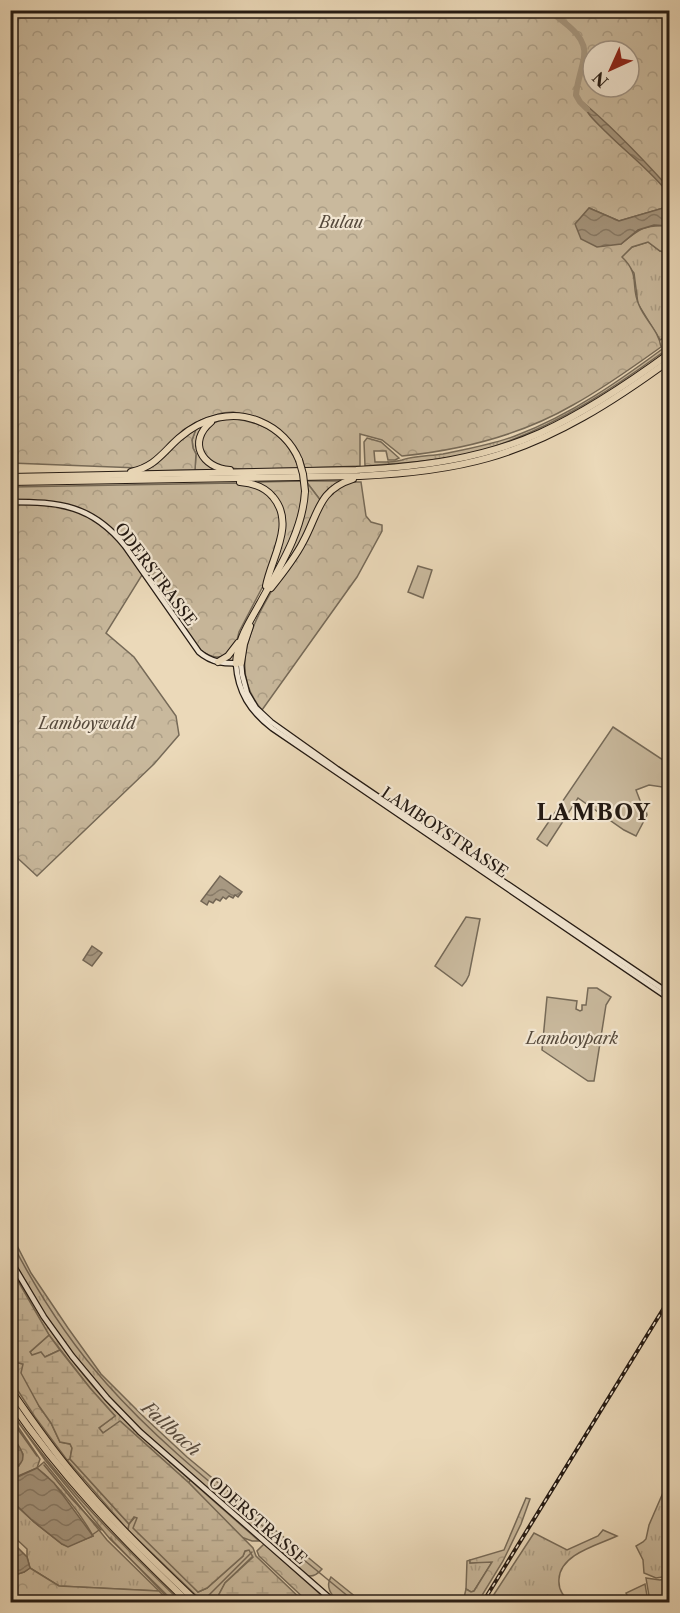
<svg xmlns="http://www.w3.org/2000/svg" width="680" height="1613" viewBox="0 0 680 1613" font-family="'Libre Caslon Text',serif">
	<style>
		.grass { fill: url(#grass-tufts); stroke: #766a58; stroke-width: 1.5 }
		.forest { fill: url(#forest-crowns); stroke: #766a58; stroke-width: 1.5; fill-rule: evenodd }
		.wetland { fill: url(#wetland-marsh); stroke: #766a58; stroke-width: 1.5 }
		.park { fill: #c9b99d; stroke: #766a58; stroke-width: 1.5 }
		.water { fill: url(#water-waves); stroke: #736655; stroke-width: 1.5 }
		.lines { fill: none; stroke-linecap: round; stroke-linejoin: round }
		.stream { stroke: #736655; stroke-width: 1.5 }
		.river { stroke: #a79881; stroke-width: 6 }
		.secondary-casing { stroke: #241a13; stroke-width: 7 }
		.highway-casing { stroke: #241a13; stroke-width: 8 }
		.secondary { stroke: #f2e6d2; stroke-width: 4.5 }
		.highway { stroke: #ebd9b9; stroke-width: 6 }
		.rail-casing { stroke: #241a13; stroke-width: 4 }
		.rail { stroke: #f2e6d2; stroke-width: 1.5; stroke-dasharray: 4.5; stroke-linecap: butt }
		.highway-bridge-casing { stroke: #241a13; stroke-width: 8; stroke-linecap: butt }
		.highway-bridge { stroke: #ebd9b9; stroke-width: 6 }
		.labels { text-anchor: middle; stroke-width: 4.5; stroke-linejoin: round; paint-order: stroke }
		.park-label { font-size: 16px; font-style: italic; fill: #564a3c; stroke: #f2e6d2 }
		.street-label { font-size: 16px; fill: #241a13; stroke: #f2e6d2 }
		.water-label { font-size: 18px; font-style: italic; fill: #584c3f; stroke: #f2e6d2 }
		.district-label { font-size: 22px; font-weight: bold; letter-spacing: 1.5px; fill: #241a13; stroke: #f2e6d2 }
	</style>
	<defs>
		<pattern id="grass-tufts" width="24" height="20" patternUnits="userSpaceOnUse" patternTransform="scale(1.5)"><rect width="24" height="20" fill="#c9b99d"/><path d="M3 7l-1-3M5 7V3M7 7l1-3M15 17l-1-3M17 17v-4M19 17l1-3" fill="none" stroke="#ac9e86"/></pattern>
		<pattern id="forest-crowns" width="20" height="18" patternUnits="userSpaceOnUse" patternTransform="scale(1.5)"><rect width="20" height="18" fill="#c9b99d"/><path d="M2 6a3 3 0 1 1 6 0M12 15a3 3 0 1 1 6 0" fill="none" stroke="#ac9e86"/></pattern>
		<pattern id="wetland-marsh" width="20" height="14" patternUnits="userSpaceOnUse" patternTransform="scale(1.5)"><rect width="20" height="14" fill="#c9b99d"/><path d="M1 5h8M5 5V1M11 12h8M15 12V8" fill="none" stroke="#ac9e86"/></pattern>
		<pattern id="water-waves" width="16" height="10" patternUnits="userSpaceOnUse" patternTransform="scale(1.5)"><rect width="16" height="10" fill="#a79881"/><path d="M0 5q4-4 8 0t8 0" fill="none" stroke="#887b68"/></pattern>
	</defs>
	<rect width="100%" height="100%" fill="#ebd9b9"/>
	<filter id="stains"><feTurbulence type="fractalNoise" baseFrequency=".00333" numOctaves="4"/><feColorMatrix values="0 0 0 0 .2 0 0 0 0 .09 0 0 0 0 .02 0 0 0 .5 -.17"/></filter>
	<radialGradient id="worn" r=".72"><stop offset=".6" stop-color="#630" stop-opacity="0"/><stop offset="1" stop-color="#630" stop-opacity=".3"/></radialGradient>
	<!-- grass -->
	<g class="grass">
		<polygon points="648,242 660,251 669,253 669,314 664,318 669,330 669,335 660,340 638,304 634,273 621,257 632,247"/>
		<path d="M669 344V348L659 355C612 389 564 420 509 441 501 444 492 448 483 450 452 459 420 462 389 464L388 462C394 462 396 461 402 460 413 456 430 456 443 454 467 449 491 445 515 436 571 415 621 380 669 344Z"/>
		<polygon points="209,422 217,470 195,470 196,454 193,448 192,440 196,429"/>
		<polygon points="307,481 341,481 321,501 308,484"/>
		<path d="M10 1232 31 1273 68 1328 101 1374 145 1418 187 1457 322 1569C317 1575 312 1578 305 1575L141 1431 120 1410 82 1367 45 1315 11 1257Z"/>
		<path d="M10 1265C38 1313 68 1360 106 1401 132 1429 161 1454 190 1480L189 1483 121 1422 103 1433 99 1428 115 1416 90 1388 49 1335 11 1269Z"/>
		<path d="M10 1410C59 1482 119 1542 181 1602H174L110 1539 45 1460 11 1412Z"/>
		<polygon points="70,1459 129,1524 128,1530 67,1460"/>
		<path d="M44 1462 107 1540 159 1591 59 1586 30 1568 27 1557V1549L11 1534 10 1500 34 1522 62 1544 68 1546 93 1536C81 1514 57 1483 37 1468Z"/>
		<polygon points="665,1488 670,1489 669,1576 656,1578 644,1573 643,1560 636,1546 643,1542 646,1539 649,1525"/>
		<path d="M603 1530 617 1536C598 1545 560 1554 559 1579 558 1590 563 1597 572 1602H489L534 1533 567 1550 598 1536Z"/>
		<polygon points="470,1560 470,1563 493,1561 474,1591 471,1592 466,1589 467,1561"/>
		<polygon points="646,1578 660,1580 669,1578 669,1602 650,1602"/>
		<polygon points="645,1584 648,1602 625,1602 624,1600 628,1597 626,1593"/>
	</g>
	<!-- forest -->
	<g class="forest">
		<path d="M11 11H669V215L663 208 619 221 589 208 621 244C639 229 645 224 669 226V253L660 251 648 242 632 247 622 257C641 275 630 286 639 305 645 320 659 331 661 347 633 367 604 388 573 405 521 435 462 450 402 456L382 440 360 434V466L305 468 302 459 271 424 259 418 233 412 222 413 201 420 183 430 159 457 139 468 11 463ZM593 51H629V87H593Z"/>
		<path d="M228 418C264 422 285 432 299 468 276 468 234 473 214 464 205 460 201 450 201 441 202 426 216 421 228 418Z"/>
		<polygon points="196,429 192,440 193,448 196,454 195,470 140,471"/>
		<polygon points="367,438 381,442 399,458 395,460 388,460 386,451 374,451 375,462 388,462 389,464 365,466 364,442"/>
		<path d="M302 481C304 511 289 549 272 573L283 513 259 485V482Z"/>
		<path d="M351 482H361L366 516 371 522 382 525V531L357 577 262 710C224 666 257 616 281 575 294 553 307 530 320 508L333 490Z"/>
		<path d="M234 483 247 484 261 489 274 500 280 516V530L270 565 263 586 239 632 234 652C220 659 213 659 200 650L145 570 106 633 134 657 176 716 179 735 154 764 37 876 11 852V487Z"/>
		<path d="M308 484 321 501 305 535 276 579C291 547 306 521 308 484Z"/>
		<polygon points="49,1335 60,1350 45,1357 32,1356 30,1352"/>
		<polygon points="10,1361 23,1364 39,1406 51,1423 60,1442 70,1444 72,1448 70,1459 67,1460 35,1417 11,1380"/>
		<polygon points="10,1415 40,1459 37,1468 11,1479 11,1470 19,1466 23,1454 11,1433"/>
		<polygon points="190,1480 259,1541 252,1541 241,1537 189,1483"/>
		<polygon points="526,1498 530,1499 521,1524 503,1561 478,1602 463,1602 466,1589 471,1592 474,1591 492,1562 470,1563 470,1560 504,1550"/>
		<polygon points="135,1517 138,1517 198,1592 207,1588 243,1556 245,1551 249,1550 253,1556 225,1583 215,1602 203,1602 128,1530 129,1524"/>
		<polygon points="264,1544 329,1602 308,1602 259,1556 257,1551"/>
		<polygon points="30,1568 59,1586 159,1591 170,1602 11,1602 10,1569 18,1574 24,1572"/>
		<path d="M331 1577 362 1602H339C331 1595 325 1587 331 1577Z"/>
	</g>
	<!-- wetland -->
	<polygon class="wetland" points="11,1269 49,1335 30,1352 32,1355 41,1352 45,1357 60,1350 90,1388 115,1416 99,1428 103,1433 120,1421 189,1483 253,1548 256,1556 304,1602 215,1602 225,1583 253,1557 249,1550 245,1551 243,1556 207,1588 198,1592 133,1528 137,1518 134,1517 129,1524 70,1459 72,1448 70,1444 60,1442 51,1423 39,1406 21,1373 23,1364 11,1361"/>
	<!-- park -->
	<g class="park">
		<polygon points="418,566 432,570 423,598 408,592"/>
		<polygon points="613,727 669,764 669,788 649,785 636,790 641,803 645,806 647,815 636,836 624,830 578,798 547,846 537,839"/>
		<polygon points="466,917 480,919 469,975 466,981 462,986 435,966"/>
		<polygon points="588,988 597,988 611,997 606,1005 594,1081 588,1081 542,1050 547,997 577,1001 576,1009 580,1011 582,1010 582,1005 586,1005"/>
	</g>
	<!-- water -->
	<g class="water">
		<path d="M580 100C612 126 641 157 669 188V194C651 171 627 153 606 132 596 122 586 113 580 100Z"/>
		<polygon points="589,208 619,221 663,208 669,215 669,226 654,225 638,230 621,244 597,247 581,239 575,224"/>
		<polygon points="220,876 242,892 238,897 235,895 233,898 229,896 226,899 223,897 220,901 216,899 213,903 209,901 207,905 201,901"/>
		<polygon points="92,946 102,953 92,966 83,960"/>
		<path d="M10 1433C20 1448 33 1460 11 1470Z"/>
		<polygon points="37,1468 54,1483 93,1536 68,1547 62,1544 34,1522 11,1500 11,1480"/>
		<polygon points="11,1541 27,1557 30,1568 24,1572 18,1574 11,1569"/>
	</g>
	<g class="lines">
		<!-- stream -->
		<g class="stream">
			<path d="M10 1239C36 1290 68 1340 106 1383 150 1433 202 1476 253 1518 287 1546 321 1574 355 1602"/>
			<polyline points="10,1418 37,1456"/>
			<polyline points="44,1465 71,1498 101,1530"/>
			<polyline points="92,1535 99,1530"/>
			<polyline points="110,1538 172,1602"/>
			<polyline points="208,1596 252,1552"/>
			<polyline points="158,1599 165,1598"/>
		</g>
		<!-- river -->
		<path class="river" d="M548 10C563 22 588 36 584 57 582 70 577 82 576 95L580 102 587 109"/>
		<defs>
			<g id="secondary">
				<path d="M10 502C60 502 92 505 125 546L199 652C212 663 225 664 241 663L242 674 247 693 256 708 271 722 337 769 670 994"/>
				<path d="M236 664C238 692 250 711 272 728L670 999"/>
				<polyline points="10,1260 44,1317 72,1356 107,1398 140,1432 334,1602"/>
			</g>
			<g id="highway">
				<path d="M211 422C187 442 202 468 230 470"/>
				<path d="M131 472C156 466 162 453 179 438 202 418 233 409 261 422 278 429 292 443 299 460"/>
				<path d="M10 477 356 470C419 467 482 459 540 433 586 412 629 383 670 353"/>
				<path d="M10 482 360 476C403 474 446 470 488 458 555 439 614 401 670 360"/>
				<path d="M240 482C252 483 265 487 273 497 296 524 271 558 266 586"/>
				<path d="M271 588C283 573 295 558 303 542 319 513 318 490 353 479"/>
				<polyline points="218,662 228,656 238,643"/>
				<polyline points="241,663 244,644 250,626"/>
				<path d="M236 664C237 640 249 623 260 603 279 568 303 531 305 491"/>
				<path d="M10 1389C30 1418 50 1447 73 1474 111 1520 154 1561 197 1602"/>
				<path d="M10 1401C61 1476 123 1540 188 1602"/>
			</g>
		</defs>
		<!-- secondary casing -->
		<use href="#secondary" class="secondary-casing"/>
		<!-- highway casing -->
		<use href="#highway" class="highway-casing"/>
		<!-- secondary -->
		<use href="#secondary" class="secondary"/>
		<!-- highway -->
		<use href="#highway" class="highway"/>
		<defs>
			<polyline id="rail" points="483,1602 670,1298"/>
		</defs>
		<!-- rail casing -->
		<use href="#rail" class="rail-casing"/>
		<!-- rail -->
		<use href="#rail" class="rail"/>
		<defs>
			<polyline id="highway-bridge" points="299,460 303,474 305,491"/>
		</defs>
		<!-- highway-bridge casing -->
		<use href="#highway-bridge" class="highway-bridge-casing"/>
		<!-- highway-bridge -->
		<use href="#highway-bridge" class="highway-bridge"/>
	</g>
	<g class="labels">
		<!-- park labels -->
		<g class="park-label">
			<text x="341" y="228">Bulau</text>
			<text x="87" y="729">Lamboywald</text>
			<text x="572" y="1044">Lamboypark</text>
		</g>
		<!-- street labels -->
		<g class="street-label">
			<text transform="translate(156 574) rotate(53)" y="6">ODERSTRASSE</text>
			<text transform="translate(445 832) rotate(34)" y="6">LAMBOYSTRASSE</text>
			<text transform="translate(258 1520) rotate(41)" y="6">ODERSTRASSE</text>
		</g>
		<!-- water labels -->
		<g class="water-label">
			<text transform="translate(171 1429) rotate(42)" y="6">Fallbach</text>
		</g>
		<!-- district labels -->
		<g class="district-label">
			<text x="594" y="820">LAMBOY</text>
		</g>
	</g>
	<!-- margin -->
	<rect width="680" height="1613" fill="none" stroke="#ebd9b9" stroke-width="36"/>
	<rect x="12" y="12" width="656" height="1589" fill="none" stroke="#241a13" stroke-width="3"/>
	<rect x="18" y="18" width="644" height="1577" fill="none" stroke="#241a13" stroke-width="1.5"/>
	<!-- north arrow -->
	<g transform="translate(611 69) rotate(225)"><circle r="28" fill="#f2e6d2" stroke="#a09486" stroke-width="1.5"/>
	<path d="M0-4.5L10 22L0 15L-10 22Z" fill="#8f2418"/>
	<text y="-9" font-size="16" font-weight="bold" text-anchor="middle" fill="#241a13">N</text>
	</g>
	<rect width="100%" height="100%" filter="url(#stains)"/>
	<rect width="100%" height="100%" fill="url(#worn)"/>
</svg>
